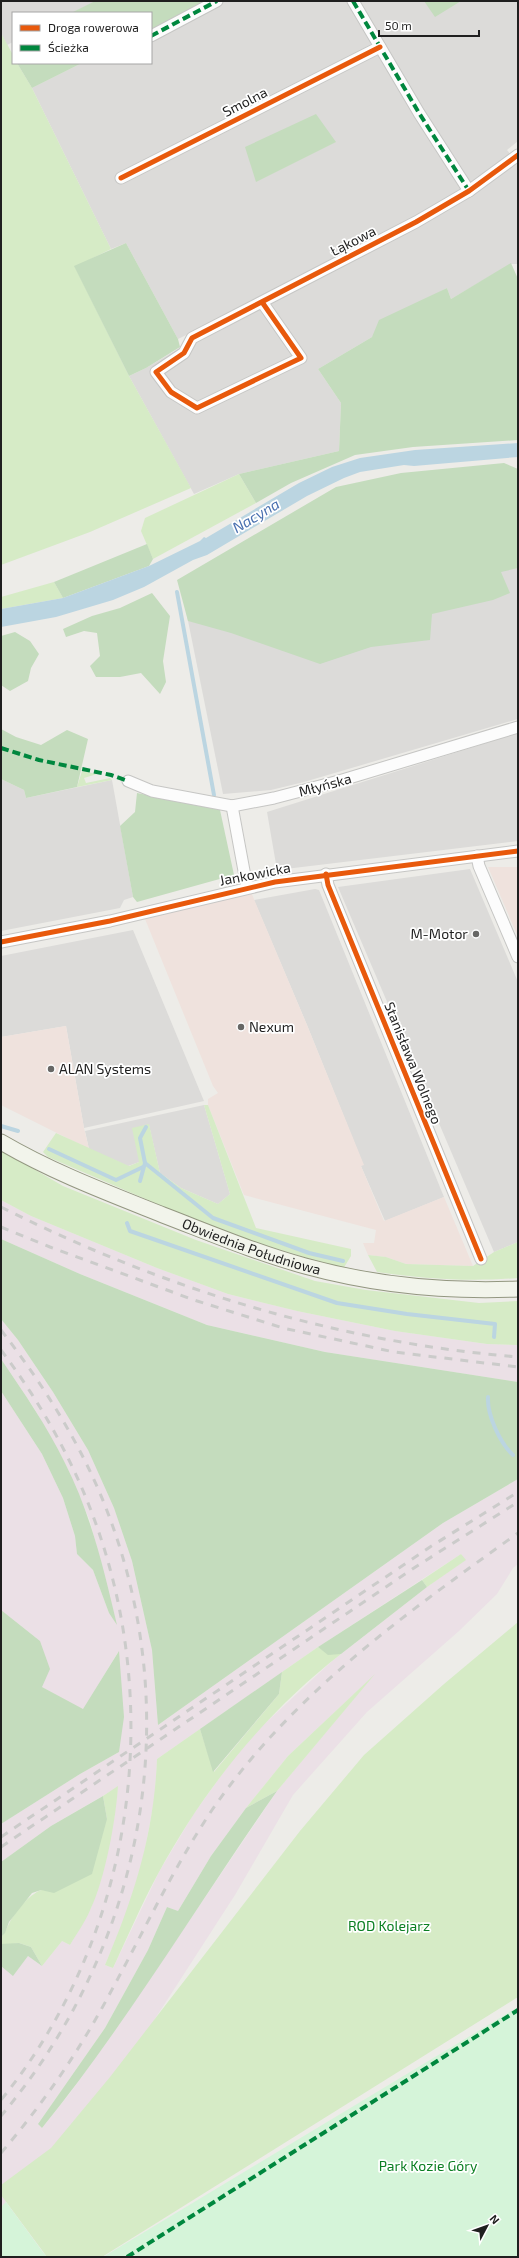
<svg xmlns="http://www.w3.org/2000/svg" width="519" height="2258" viewBox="0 0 519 2258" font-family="'Exo 2',sans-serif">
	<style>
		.residential { fill: #dcdbd9 }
		.commercial { fill: #efe2dd }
		.industrial { fill: #ebe0e6; fill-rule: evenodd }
		.grass { fill: #d6ebc6 }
		.forest { fill: #c4dcbd }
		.park { fill: #d5f4d9 }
		.water { fill: #bbd5e1 }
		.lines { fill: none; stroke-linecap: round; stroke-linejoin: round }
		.stream { stroke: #bbd5e1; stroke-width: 4 }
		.street-casing { stroke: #c6c6c4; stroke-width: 13 }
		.secondary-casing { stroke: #939780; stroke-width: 17 }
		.street { stroke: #fcfcfc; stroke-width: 11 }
		.secondary { stroke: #f2f4eb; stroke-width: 15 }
		.rail { stroke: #cbcbca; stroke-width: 3; stroke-dasharray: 8 8; stroke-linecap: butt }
		.quiet { stroke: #00873e; stroke-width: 4; stroke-dasharray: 8 4; stroke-linecap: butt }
		.cycleway-casing { stroke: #fff; stroke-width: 8 }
		.cycleway { stroke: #e8590c; stroke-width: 5 }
		.poi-dot { fill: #676765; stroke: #fff; stroke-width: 1.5 }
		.labels { text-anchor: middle; stroke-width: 3.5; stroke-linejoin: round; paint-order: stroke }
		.street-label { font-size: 14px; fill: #1f1f1f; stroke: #fff }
		.poi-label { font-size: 14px; fill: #1f1f1f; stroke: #fff; text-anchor: start }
		.park-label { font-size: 14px; fill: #0b7f22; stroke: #fff }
		.water-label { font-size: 15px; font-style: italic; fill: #4a71b0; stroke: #fff }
	</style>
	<rect width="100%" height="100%" fill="#edece8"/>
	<!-- residential -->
	<g class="residential">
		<polygon points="1,1 96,1 72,13 13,13 13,42 7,45 1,33"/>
		<polygon points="221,1 518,1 518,141 507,150 518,163 518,264 511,264 451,299 447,288 426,299 372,337 318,369 341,403 339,451 239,474 194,494 129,376 146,368 267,296 178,339 126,243 111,249 32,88 82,63 151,63 151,30"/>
		<polygon points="518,480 518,719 304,782 271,790 223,794 184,601"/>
		<polygon points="518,733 518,841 277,870 267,812"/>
		<polygon points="1,779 24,790 26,798 112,780 133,897 124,900 120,908 1,931"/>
		<polygon points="470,869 518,982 518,1242 494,1252 338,887"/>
		<polygon points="315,889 319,890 444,1197 385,1221 361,1166 363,1164 307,1025 254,900"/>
		<polygon points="133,930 204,1101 84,1128 66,1026 1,1037 1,956"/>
		<polygon points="204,1105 230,1194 218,1204 181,1188 160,1173 149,1125 139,1162 128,1166 89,1149 85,1131"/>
	</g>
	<!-- commercial -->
	<g class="commercial">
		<polygon points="488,867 518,867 518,937"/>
		<polygon points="251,892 307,1025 364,1165 361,1166 384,1221 444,1197 473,1266 406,1264 386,1257 368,1255 363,1243 374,1243 376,1230 244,1195 208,1105 208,1099 218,1093 213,1086 145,919"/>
		<polygon points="66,1026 84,1128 89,1149 1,1105 1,1037"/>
	</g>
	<!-- industrial -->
	<g class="industrial">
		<polygon points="1,1200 31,1216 157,1268 228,1294 297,1311 395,1331 487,1344 518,1345 518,1382 325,1352 207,1325 80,1274 1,1239"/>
		<path d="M1 1319 18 1340 53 1392 88 1450 114 1508 132 1561 152 1650 158 1725 443 1523 518 1479V1564L513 1568 497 1594 459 1631 367 1712 293 1795 235 1895 142 2039 32 2177 1 2207V1966L13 1975 28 1956 42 1966 62 1941 70 1945 91 1908 101 1879 114 1819 118 1787 51 1826 1 1862V1824L80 1774 119 1752 118 1652 83 1710 42 1687 40 1641 1 1610V1391L42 1454 63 1498 75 1536 77 1554 93 1570 109 1613 116 1623 90 1521 65 1463 34 1408 1 1359ZM461 1554 465 1560 427 1587 331 1662 258 1730 233 1759 193 1815 159 1872 113 1968 105 1965 127 1913 143 1859 155 1797 157 1759 318 1647ZM371 1678 277 1791 114 2032 70 2093 42 2128 38 2124 105 2028 148 1950 167 1907 178 1911 211 1856 246 1808 288 1756Z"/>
	</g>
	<!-- grass -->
	<g class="grass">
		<polygon points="1,33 13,55 13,63 17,63 32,88 111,249 75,267 129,376 191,488 90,532 1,565"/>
		<polygon points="239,474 256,503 153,559 141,531 145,518"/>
		<polygon points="54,582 63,598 1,609 1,597"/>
		<polygon points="82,771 97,774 84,778 86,783 110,778 112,780 77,787"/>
		<polygon points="204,1105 208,1105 256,1228 351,1249 351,1256 343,1269 222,1232 48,1157 43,1152 56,1133 129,1166 139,1162 132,1128 149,1124 160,1173 181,1188 218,1204 230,1194"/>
		<polygon points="1,1150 63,1186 196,1240 315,1281 366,1290 479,1303 518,1301 518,1345 487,1344 395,1331 297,1311 228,1294 157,1268 31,1216 1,1200"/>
		<path d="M518 1242V1278C469 1282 425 1279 377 1272L368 1255 386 1257 406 1264 473 1266 494 1252Z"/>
		<polygon points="461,1554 466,1560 427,1587 422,1580"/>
		<polygon points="518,1622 518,1997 102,2257 47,2257 1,2195 1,2185 51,2148 110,2077 300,1831 364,1755 444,1684"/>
		<path d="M318 1647 328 1654H341C265 1713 205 1788 159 1872 142 1903 128 1936 113 1968L105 1965C134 1897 154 1834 157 1759L200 1729 214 1772 279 1694 282 1672Z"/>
		<polygon points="375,1674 277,1791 246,1808 288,1756"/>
		<path d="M118 1786C116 1819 105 1879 91 1908 86 1921 77 1933 70 1945L62 1941 42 1966 31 1947 19 1943 2 1946 1 1937C5 1933 6 1929 9 1924 15 1911 29 1895 41 1890L107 1819 103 1796Z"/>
	</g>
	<!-- forest -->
	<g class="forest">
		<polygon points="95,1 208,1 151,30 151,13 71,13"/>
		<polygon points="424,1 461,1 435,17"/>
		<polygon points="17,63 82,63 32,88"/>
		<polygon points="316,114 336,142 256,182 245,147"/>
		<polygon points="126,243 178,339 180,347 146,368 129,376 74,266"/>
		<polygon points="511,263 518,279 518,440 413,447 355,455 291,483 256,503 239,474 339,451 341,403 318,369 372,337 379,320 447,288 451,299"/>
		<polygon points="504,463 518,469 518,568 501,572 510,593 493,600 432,614 430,640 371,647 320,664 231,633 188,621 177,580 336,487 401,473"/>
		<polygon points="147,544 153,559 149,566 63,598 54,582"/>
		<polygon points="152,593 170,616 163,661 166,682 160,694 141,673 120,677 96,677 90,666 100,656 97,633 84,631 66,637 63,629 92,616 120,608"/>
		<polygon points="15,632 30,641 39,654 31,668 28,681 10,691 1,685 1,636"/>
		<polygon points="1,729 16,737 41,745 67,730 88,739 77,787 26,798 24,790 1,779"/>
		<polygon points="137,793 220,810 234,875 137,902 133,897 120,826 135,812"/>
		<polygon points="1,1239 80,1274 207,1325 325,1352 518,1382 518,1479 443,1523 158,1725 152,1650 132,1561 114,1508 88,1450 53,1392 18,1340 1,1319"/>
		<path d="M1 1359C24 1393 47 1426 65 1463 91 1514 104 1570 117 1625L109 1613 93 1570 77 1554 75 1536 63 1498 42 1454 1 1391Z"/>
		<polygon points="422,1580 427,1587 341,1654 328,1655 318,1647"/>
		<polygon points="1,1610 40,1641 50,1669 42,1687 83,1709 119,1651 124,1717 119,1752 80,1774 1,1824"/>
		<polygon points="282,1672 279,1694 213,1772 200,1729"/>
		<path d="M277 1791C198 1903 128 2022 42 2128L38 2124 105 2028 148 1950 167 1907 178 1911 211 1856 246 1808Z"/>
		<polygon points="103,1796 107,1819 92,1874 54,1893 41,1890 32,1893 9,1922 5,1933 1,1937 1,1862 51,1826"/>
		<polygon points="19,1943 31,1947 42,1966 28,1956 13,1976 1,1966 1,1944"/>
	</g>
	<!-- park -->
	<g class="park">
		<polygon points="518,2007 518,2257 103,2257"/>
		<polygon points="6,2202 42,2251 47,2257 1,2257 1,2207"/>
	</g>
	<!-- water -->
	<polygon class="water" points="518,443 518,457 414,466 404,465 360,472 344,478 307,496 207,555 193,560 144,587 113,600 56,617 1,627 1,609 63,598 149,566 200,541 204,537 206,538 299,483 332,467 360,458 415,450"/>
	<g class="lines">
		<!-- stream -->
		<g class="stream">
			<polyline points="177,592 214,795"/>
			<polyline points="1,1126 18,1131"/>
			<polyline points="49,1149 116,1180 143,1167"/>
			<polyline points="145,1163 213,1218 309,1253 343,1261"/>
			<polyline points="140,1181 145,1163 140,1138 146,1127"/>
			<polyline points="127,1223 130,1231 337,1303 407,1314 495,1324 494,1337"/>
			<path d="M488 1397C487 1415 500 1443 513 1455"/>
		</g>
		<defs>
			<g id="street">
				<polyline points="353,1 419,113 469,191"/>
				<polyline points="151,36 217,1"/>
				<polyline points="121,178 380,47"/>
				<polyline points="262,302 301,358 197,408 171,392 156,372 184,353 192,338 416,222 469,191 518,155"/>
				<polyline points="128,781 152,791 232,806 274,798 339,781 518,727"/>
				<polyline points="232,806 247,887"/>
				<polyline points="477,856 479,866 518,957"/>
				<polyline points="326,874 328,885 481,1259"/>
				<polyline points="1,942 110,921 275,882 518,851"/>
			</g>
			<g id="secondary">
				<path id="s1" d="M1 1142C52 1172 108 1193 163 1215 210 1233 257 1253 305 1266 374 1285 447 1292 518 1289"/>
			</g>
		</defs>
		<!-- street casing -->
		<use href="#street" class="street-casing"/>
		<!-- secondary casing -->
		<use href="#secondary" class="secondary-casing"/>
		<!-- street -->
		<use href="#street" class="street"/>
		<!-- secondary -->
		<use href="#secondary" class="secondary"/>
		<!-- rail -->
		<g class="rail">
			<path d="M1 1207C164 1289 336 1342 518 1357"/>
			<polyline points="1,1227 50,1247 194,1300 283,1328 394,1352 518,1367"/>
			<path d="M1 1330C42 1383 79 1441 104 1503 188 1713 145 1944 1 2116"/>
			<path d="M1 1350C41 1403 74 1462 96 1524 165 1717 131 1940 1 2100"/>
			<polyline points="1,1837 430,1547 518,1492"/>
			<polyline points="1,1847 417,1566 518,1502"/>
			<path d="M1 2153C42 2105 78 2053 108 1997 142 1935 172 1870 212 1810 293 1693 404 1615 518 1533"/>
		</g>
		<!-- quiet -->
		<g class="quiet">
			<polyline points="353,1 419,113 469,191"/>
			<polyline points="151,36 217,1"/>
			<polyline points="1,748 39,760 111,775 128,781"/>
			<polyline points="127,2257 518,2010"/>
		</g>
		<defs>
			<g id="cycleway">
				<polyline points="121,178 380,47"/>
				<polyline points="262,302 301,358 197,408 171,392 156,372 184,353 192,338 416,222 469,191 518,155"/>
				<polyline points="326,874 328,885 481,1259"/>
				<polyline points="1,942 110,921 275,882 518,851"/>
			</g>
		</defs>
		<!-- cycleway casing -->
		<use href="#cycleway" class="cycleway-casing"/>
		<!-- cycleway -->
		<use href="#cycleway" class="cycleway"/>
	</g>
	<!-- markers -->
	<g class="poi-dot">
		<circle cx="476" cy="934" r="4"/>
		<circle cx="241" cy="1027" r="4"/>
		<circle cx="51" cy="1069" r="4"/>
	</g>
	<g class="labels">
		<!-- street labels -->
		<g class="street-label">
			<text transform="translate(245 102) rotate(-27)" y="5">Smolna</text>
			<text transform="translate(353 241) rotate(-27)" y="5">Łąkowa</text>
			<text transform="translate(325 785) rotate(-15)" y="5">Młyńska</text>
			<text transform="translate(255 874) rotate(-11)" y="5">Jankowicka</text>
			<text transform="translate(413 1063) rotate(68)" y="5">Stanisława Wolnego</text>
			<text dy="5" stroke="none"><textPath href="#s1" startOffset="272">Obwiednia Południowa</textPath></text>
		</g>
		<!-- poi labels -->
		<g class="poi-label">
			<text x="468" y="939" text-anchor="end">M-Motor</text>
			<text x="249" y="1032">Nexum</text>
			<text x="59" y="1074">ALAN Systems</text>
		</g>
		<!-- park labels -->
		<g class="park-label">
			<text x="389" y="1931">ROD Kolejarz</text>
			<text x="428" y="2171">Park Kozie Góry</text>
		</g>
		<!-- water labels -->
		<g class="water-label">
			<text transform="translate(256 516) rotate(-31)" y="5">Nacyna</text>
		</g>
	</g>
	<!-- border -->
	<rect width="519" height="2258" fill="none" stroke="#1f1f1f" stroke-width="4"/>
	<!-- legend -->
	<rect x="12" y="12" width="140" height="52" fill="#ffffff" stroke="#a5a5a5"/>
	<rect x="20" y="25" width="20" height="6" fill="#e8590c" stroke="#a5a5a5"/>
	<text x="48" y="32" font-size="12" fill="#1f1f1f">Droga rowerowa</text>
	<rect x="20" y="45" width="20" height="6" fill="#00873e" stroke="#a5a5a5"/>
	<text x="48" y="52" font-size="12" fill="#1f1f1f">Ścieżka</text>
	<!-- north arrow -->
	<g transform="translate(487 2226) rotate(49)" stroke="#ffffff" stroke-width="3" paint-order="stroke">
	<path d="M0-3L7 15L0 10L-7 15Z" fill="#1f1f1f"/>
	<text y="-6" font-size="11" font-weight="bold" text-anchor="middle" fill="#1f1f1f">N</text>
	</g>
	<!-- scale -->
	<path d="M379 30v6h100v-6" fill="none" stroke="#1f1f1f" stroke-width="2"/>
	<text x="385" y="30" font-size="12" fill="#1f1f1f" stroke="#ffffff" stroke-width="3" paint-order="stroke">50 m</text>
</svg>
